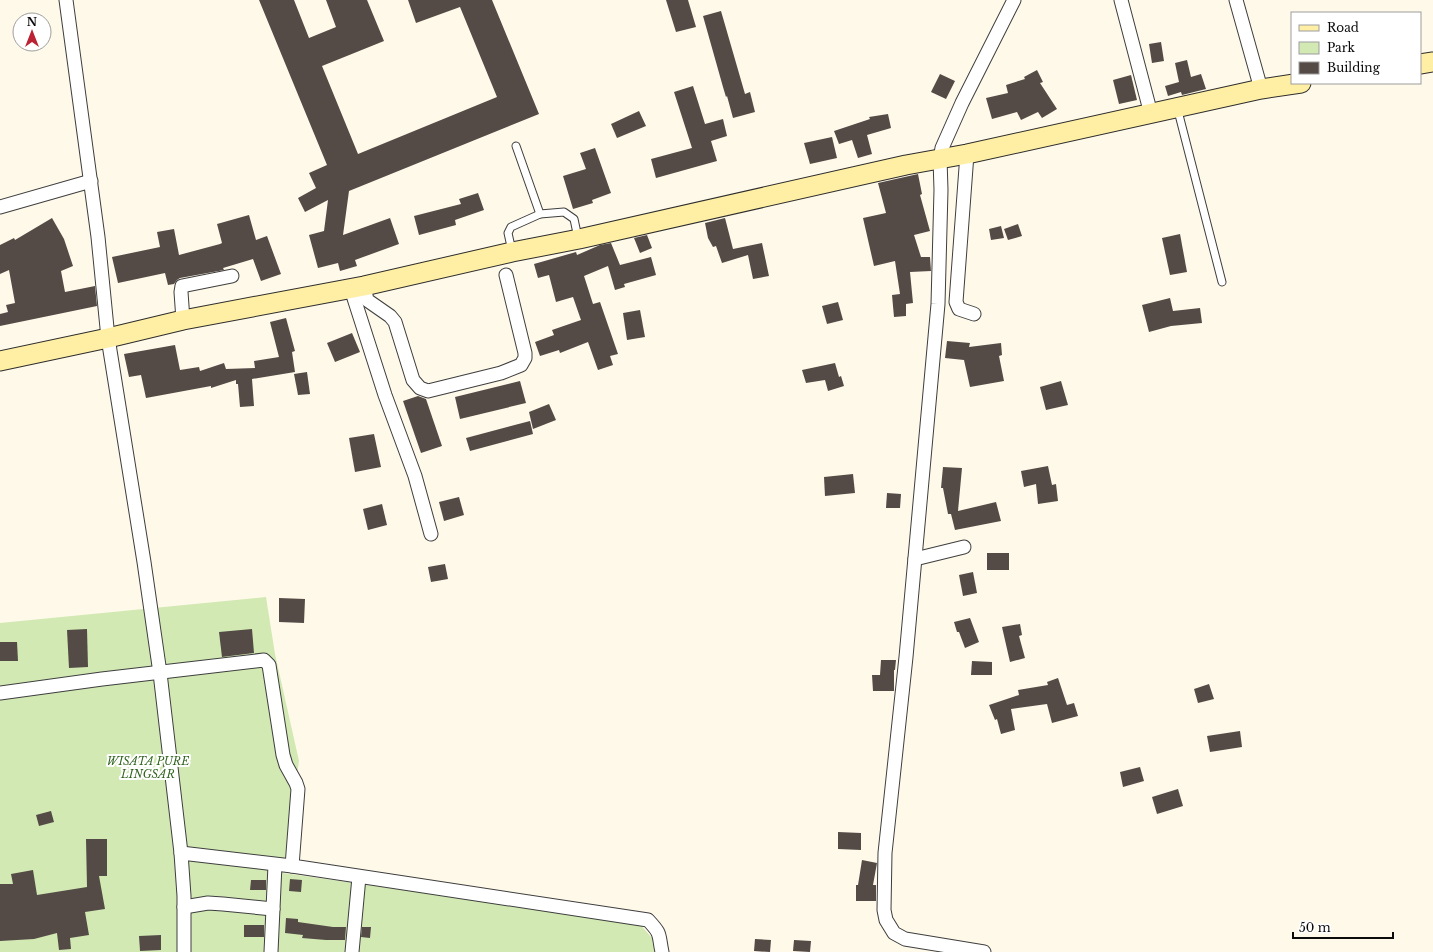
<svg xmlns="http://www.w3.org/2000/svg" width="1433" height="952" viewBox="0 0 1433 952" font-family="'Libre Baskerville',serif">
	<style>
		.green { fill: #d2e9b4 }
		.building { fill: #544b47 }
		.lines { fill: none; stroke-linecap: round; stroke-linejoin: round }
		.lane-casing { stroke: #3e3e3e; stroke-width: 9 }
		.street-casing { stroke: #3e3e3e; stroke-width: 15 }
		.secondary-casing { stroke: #2d2d2d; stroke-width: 21 }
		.lane { stroke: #fff; stroke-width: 7 }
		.street { stroke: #fff; stroke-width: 13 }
		.secondary { stroke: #ffefa4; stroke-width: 19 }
		.labels { text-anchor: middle; stroke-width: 4; stroke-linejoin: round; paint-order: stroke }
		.park-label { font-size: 11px; font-style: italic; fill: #2f621c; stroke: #fff }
	</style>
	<rect width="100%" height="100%" fill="#fff9e9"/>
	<!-- green -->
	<polygon class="green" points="266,597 275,654 299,761 283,873 639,923 664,952 0,952 0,623"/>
	<!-- building -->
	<g class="building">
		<polygon points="259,0 294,0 309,38 336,27 326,0 367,0 384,41 322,66 358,154 497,97 460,7 416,23 408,0 492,0 539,114 349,191 343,235 390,218 399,244 355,260 357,266 340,271 338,263 318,268 309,235 324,231 328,200 305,212 298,198 316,188 309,173 327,165"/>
		<polygon points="666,0 688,0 696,27 676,32"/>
		<polygon points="721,11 745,94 750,92 755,112 733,118 727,96 726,97 723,87 703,16"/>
		<polygon points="1161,42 1164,61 1152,63 1149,44"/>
		<polygon points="1187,60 1191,77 1201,74 1206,89 1182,95 1181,92 1168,96 1165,86 1179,82 1175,63"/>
		<polygon points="1037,70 1043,82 1040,83 1057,109 1042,118 1038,112 1021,120 1017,112 992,119 986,98 1008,93 1006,85 1025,79 1024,77"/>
		<polygon points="940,74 955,81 946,99 931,92"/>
		<polygon points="1131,75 1137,100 1119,104 1113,80"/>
		<polygon points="693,86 705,124 723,119 727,136 711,141 717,161 656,178 651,159 692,148 674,92"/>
		<polygon points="639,111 646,126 617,138 611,124"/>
		<polygon points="888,114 891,128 867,135 872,154 858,158 852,140 839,144 834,131 870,119 869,117"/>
		<polygon points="832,137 837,158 810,164 804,143"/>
		<polygon points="595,148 611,193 592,200 593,203 573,209 563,176 586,169 580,153"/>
		<polygon points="918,174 922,194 920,195 930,231 914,235 921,257 930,257 931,271 910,272 913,303 906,304 906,316 894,317 892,295 900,294 895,261 874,266 863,218 886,213 878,183"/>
		<polygon points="478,193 484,210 455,220 456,225 419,235 414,216 461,204 459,199"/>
		<polygon points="249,215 256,240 267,236 281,274 261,281 253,259 223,268 224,270 180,278 177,280 174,284 168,285 165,273 118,283 112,257 160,247 157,232 174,229 179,255 220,244 222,243 217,224"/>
		<polygon points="52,218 64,239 73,266 61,271 65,292 95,286 97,306 0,326 0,314 8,312 6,305 15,303 9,270 0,274 0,245 14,238 15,240"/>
		<polygon points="725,218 733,249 762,243 769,276 753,279 748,255 722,263 716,246 713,247 708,238 705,223"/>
		<polygon points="1018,224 1022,236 1008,240 1004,229"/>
		<polygon points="1001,226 1004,238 991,240 989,229"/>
		<polygon points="1180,234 1187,272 1170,275 1162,238"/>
		<polygon points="647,235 652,248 640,253 634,238"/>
		<polygon points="611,243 620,265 651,257 656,275 624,284 625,287 615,290 608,266 584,276 593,304 600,302 618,354 610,356 613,365 598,370 588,342 560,353 559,350 540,356 535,342 554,335 552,330 581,320 573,297 556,302 549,275 538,278 534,264 576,252 577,255 600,245"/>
		<polygon points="1170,298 1173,311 1200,308 1202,323 1171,326 1149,332 1142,305"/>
		<polygon points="838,302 843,320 827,324 822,306"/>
		<polygon points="640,310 645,337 627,340 623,313"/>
		<polygon points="286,318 295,351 292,352 295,372 252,379 254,406 240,407 238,384 236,384 236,380 211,388 211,386 146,398 141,375 129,377 124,354 175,345 180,370 199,367 200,371 224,363 226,369 255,368 254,361 279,357 270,322"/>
		<polygon points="352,333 360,352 335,362 327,343"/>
		<polygon points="947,341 970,343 969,347 1001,343 1002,355 999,356 1004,381 970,387 964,360 945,358"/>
		<polygon points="835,363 839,377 841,376 844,386 828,391 825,380 806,383 802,370"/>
		<polygon points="307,372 310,394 298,395 294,374"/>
		<polygon points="520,381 526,403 460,419 455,397"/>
		<polygon points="1061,381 1068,405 1046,410 1040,387"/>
		<polygon points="418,396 426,399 442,446 421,453 403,401"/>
		<polygon points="549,404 556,420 533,429 529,412"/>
		<polygon points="530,421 533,434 470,451 466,438"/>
		<polygon points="374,434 381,467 355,472 349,438"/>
		<polygon points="1048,466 1052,485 1056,484 1058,501 1038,504 1036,484 1024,487 1021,471"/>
		<polygon points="943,467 962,468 958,511 996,502 1001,521 955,530 951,514 948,514 943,488 941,488"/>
		<polygon points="853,474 855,493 825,496 824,477"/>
		<polygon points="887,493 901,494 900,508 886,508"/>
		<polygon points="459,497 464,515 444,521 439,502"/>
		<polygon points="382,504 387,525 368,530 363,509"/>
		<rect x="987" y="553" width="22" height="17"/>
		<polygon points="445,564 448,579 431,582 428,567"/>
		<polygon points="973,572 977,593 963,596 959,575"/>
		<polygon points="279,598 305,599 304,623 279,622"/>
		<polygon points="970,618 979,642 965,648 959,632 957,632 954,622"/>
		<polygon points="1020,624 1022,635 1019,636 1025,658 1010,662 1002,627"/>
		<polygon points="87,629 88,667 69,668 67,630"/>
		<polygon points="252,629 254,653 222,657 219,632"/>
		<polygon points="0,642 17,642 18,661 0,661"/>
		<polygon points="881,660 896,660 895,670 894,670 894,691 873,691 872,675 880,675"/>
		<polygon points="972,661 992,662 992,675 971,675"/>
		<polygon points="1058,678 1067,705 1074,703 1078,716 1052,723 1047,704 1011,709 1015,730 1001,734 997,719 995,720 989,705 1019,695 1018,690 1048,685 1047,682"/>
		<polygon points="1209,684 1214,699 1198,703 1194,689"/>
		<polygon points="1240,731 1242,747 1210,752 1207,736"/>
		<polygon points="1140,767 1144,781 1123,787 1120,772"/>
		<polygon points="1178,789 1183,806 1157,814 1152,797"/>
		<polygon points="51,811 54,822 39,826 36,815"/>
		<polygon points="838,832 861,833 861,850 838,849"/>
		<polygon points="86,839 107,839 107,876 99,876 105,909 85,912 89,935 70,938 71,949 59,950 57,933 34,939 0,941 0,884 13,884 11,874 33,870 37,895 87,887"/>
		<polygon points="862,860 877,863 873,885 876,885 876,901 856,901 856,885 858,885"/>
		<polygon points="290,879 302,880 301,892 289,891"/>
		<polygon points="251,880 266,880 266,890 250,890"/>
		<polygon points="286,918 298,919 298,922 333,927 346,927 345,940 326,940 302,938 303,935 285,933"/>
		<rect x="244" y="925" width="20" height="12"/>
		<polygon points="362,927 371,927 370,938 361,937"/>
		<polygon points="161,935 161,950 140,951 139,936"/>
		<polygon points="755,939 771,940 770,952 754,951"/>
		<polygon points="794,940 811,941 810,952 793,951"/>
	</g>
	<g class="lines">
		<defs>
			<g id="lane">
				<polyline points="1177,107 1222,282"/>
				<polyline points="516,146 540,214"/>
				<polyline points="512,251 508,233 511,227 540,214 564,212 574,219 578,238"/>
			</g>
			<g id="street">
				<polyline points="66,0 98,237 108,338 144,562 160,673 181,853 184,896 184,952"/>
				<polyline points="1121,0 1151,114"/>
				<polyline points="1236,0 1261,89"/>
				<polyline points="967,154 956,302 959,309 974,314"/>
				<polyline points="0,207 91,181"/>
				<polyline points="364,286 367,300 390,316 395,322 413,380 420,388 428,391 501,373 521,365 525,358 525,353 506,275"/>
				<polyline points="351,289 385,395 415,476 431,534"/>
				<polyline points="183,320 181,292 182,286 232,276"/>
				<polyline points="915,559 964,547"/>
				<path d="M0 693 102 679 264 660 269 665 283 755 286 765 296 783 298 789 292 866 648 920C662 935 658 933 662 952"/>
				<polyline points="181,853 292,866"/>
				<polyline points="184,907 208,903 223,904 273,909"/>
				<polyline points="271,952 275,865"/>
				<polyline points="352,952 359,877"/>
				<polyline points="984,952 905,939 894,933 886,920 884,910 885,853 906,657 938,304 941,190 940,159 942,148 962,103 1014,0"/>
			</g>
			<g id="secondary">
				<polyline points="1420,64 1433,62"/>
				<polyline points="0,361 108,338 183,320 364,286 512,252 579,239 906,165 967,154 1261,89 1301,83"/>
			</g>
		</defs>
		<!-- lane casing -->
		<use href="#lane" class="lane-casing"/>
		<!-- street casing -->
		<use href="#street" class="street-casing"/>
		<!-- secondary casing -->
		<use href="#secondary" class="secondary-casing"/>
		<!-- lane -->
		<use href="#lane" class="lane"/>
		<!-- street -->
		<use href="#street" class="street"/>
		<!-- secondary -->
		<use href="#secondary" class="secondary"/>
	</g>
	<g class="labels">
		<!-- park labels -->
		<g class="park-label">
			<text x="148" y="765">WISATA PURE<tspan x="148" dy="13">LINGSAR</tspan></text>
		</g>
	</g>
	<!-- legend -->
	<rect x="1291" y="12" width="130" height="72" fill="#ffffff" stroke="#9d9d9d"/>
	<rect x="1299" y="25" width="20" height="6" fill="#ffefa4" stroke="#9d9d9d"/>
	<text x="1327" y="32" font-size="12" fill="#0b0b0b">Road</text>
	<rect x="1299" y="42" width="20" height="12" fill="#d2e9b4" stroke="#9d9d9d"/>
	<text x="1327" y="52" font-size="12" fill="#0b0b0b">Park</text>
	<rect x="1299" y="62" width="20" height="12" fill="#544b47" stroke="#9d9d9d"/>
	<text x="1327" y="72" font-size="12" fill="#0b0b0b">Building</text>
	<!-- north arrow -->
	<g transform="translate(32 32)"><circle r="19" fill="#ffffff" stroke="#9d9d9d"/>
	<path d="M0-3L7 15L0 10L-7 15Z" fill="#bb2334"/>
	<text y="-6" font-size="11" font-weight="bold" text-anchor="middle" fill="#0b0b0b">N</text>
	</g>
	<!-- scale -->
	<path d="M1293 932v6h100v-6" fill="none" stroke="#0b0b0b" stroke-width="2"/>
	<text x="1299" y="932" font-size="12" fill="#0b0b0b" stroke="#ffffff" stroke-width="3" paint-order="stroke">50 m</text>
</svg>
